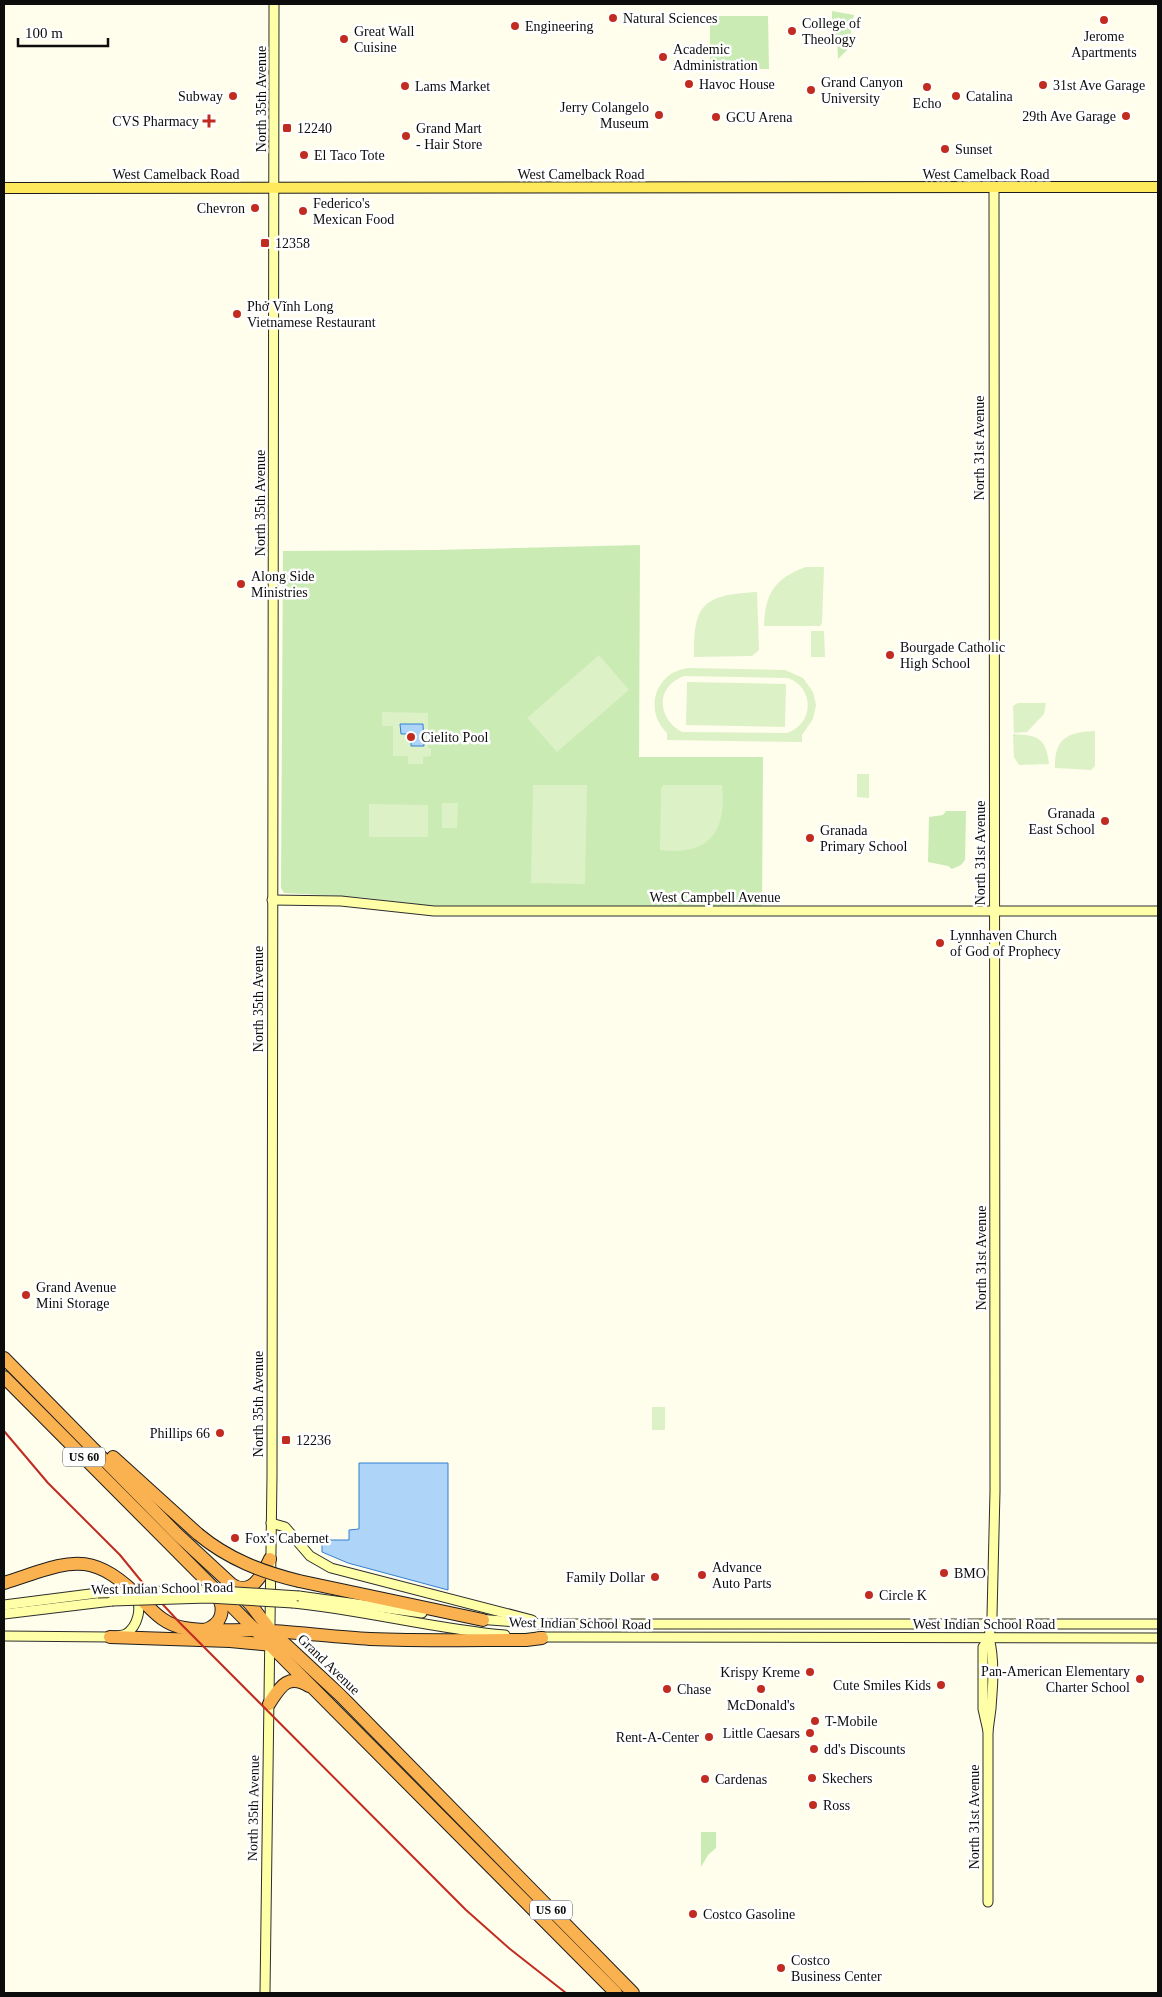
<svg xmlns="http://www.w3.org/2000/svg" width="1162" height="1997" viewBox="0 0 1162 1997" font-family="'Times New Roman',serif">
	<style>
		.green { fill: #caebb4 }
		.pitch { fill: #ddf1c6; fill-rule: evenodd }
		.water { fill: #aed4f8; stroke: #3380d2 }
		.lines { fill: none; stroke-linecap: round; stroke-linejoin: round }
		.secondary-casing { stroke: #2e2e2e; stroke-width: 11 }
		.primary-casing { stroke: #1d1d1d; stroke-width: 12 }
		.highway-casing { stroke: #1d1d1d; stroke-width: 14 }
		.secondary { stroke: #feffa7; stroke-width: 9 }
		.primary { stroke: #fee95d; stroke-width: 10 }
		.highway { stroke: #fab14f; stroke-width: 12 }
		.rail { stroke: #c12b20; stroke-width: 2 }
		.secondary-bridge-casing { stroke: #2e2e2e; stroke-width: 11; stroke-linecap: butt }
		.highway-bridge-casing { stroke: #1d1d1d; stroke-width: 14; stroke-linecap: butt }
		.secondary-bridge { stroke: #feffa7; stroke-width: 9 }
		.highway-bridge { stroke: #fab14f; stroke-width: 12 }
		.poi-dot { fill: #c12b20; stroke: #fff; stroke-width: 2 }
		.labels { text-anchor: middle; stroke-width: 5; stroke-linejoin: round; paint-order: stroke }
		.shield { fill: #fff; stroke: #555; stroke-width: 1 }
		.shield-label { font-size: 12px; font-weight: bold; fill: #0c0c0c }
		.poi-label { font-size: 14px; fill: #0c0c0c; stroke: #fff; text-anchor: start }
		.street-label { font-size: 14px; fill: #0c0c0c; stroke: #fff }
	</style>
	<rect width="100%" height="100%" fill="#fffdec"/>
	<!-- green -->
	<g class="green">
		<polygon points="832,11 854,15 848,49 838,59 837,37 832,36"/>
		<polygon points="710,16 768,16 769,69 710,68"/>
		<polygon points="640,545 639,757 763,757 762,906 433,906 358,897 284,893 281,888 283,551 435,550"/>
		<polygon points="946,811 966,811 965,860 961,865 952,869 948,866 928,862 929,817 943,815"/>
		<polygon points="701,1832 716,1832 716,1848 708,1855 701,1867"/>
	</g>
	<!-- pitch -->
	<g class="pitch">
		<path d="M806 567H824L822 623 820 626H764C765 593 775 578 806 567Z"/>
		<path d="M757 592 759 650 752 656 694 657C693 603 704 595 757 592Z"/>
		<polygon points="811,631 824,631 825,657 811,657"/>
		<polygon points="599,655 629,690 557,752 527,718"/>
		<path d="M691 668 785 670 803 678 813 692 816 705 813 719 802 735V742L667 740V733C642 709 657 669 691 668ZM684 676 788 678C815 688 814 724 787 733L682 732C657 718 655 687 684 676Z"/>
		<polygon points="687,682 786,684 785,727 686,725"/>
		<polygon points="1018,703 1046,703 1044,714 1027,732 1014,733 1013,706"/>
		<polygon points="382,712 428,713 428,748 431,748 431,756 423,757 423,764 408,764 408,756 393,756 393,726 382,726"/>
		<path d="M1095 731V766L1091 770 1055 768C1054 738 1068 732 1095 731Z"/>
		<path d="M1013 734C1037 735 1046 737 1049 764L1019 765 1014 757Z"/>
		<polygon points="857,774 869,774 869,798 857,797"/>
		<polygon points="533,785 587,785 585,884 531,883"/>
		<path d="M664 785H722C727 832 709 856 660 850L661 788Z"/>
		<polygon points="442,803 458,803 457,828 442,828"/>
		<polygon points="369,804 428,805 428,837 369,837"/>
		<rect x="652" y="1407" width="13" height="23"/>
	</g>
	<!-- water -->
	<g class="water">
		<polygon points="400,724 423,724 424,746 411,746 411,734 401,734"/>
		<polygon points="359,1463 448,1463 448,1590 348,1563 322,1552 322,1540 349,1540 349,1530 359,1529"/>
	</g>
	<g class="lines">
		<defs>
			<g id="secondary">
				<polyline points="272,900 341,901 434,911 1158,911"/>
				<polyline points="271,1523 285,1527 310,1556 331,1568 532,1620"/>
				<polyline points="299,1596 422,1613"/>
				<path d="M293 1603C364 1610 434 1629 505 1635"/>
				<polyline points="4,1605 98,1593"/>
				<polyline points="4,1614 112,1601"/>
				<polyline points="477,1619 542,1624 1158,1624"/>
				<path d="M4 1636 110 1637C115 1636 121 1636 126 1634 138 1626 142 1608 136 1596"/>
				<polyline points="538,1637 1158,1638"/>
				<polyline points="988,1731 983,1709 983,1647 989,1638 992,1616 995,1491 994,188"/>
				<path d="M988 1902V1731C992 1707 996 1662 989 1638"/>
				<polyline points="265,1993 272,1476 274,4"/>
			</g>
			<polyline id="primary" points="4,188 1158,187"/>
			<g id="highway">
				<polyline points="4,1358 178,1535 230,1583 251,1605 270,1630 340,1695 633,1993"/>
				<polyline points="4,1377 616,1993"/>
				<polyline points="113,1457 198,1534"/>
				<polyline points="299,1581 483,1620"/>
				<path d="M4 1583C70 1562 89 1546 144 1602 156 1615 167 1625 184 1628 213 1633 243 1628 272 1631 304 1633 337 1637 370 1639 422 1641 474 1640 526 1640L542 1638"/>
				<path d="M231 1584C251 1598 262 1575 270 1559"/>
				<path d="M205 1630C222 1624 226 1610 217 1595"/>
				<polyline points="110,1637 230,1641 272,1645"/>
				<path d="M269 1704C279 1689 287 1672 309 1686"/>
			</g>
		</defs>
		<!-- secondary casing -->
		<use href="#secondary" class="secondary-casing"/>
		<!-- primary casing -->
		<use href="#primary" class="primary-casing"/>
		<!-- highway casing -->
		<use href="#highway" class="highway-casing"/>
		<!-- secondary -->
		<use href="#secondary" class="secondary"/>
		<!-- primary -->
		<use href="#primary" class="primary"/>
		<!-- highway -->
		<use href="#highway" class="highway"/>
		<!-- rail -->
		<polyline class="rail" points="4,1431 48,1483 120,1555 142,1582 180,1623 466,1910 510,1949 566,1993"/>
		<defs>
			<g id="secondary-bridge">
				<polyline points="98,1593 205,1590 299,1596"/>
				<polyline points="112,1601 208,1598 293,1603"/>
			</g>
			<path id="highway-bridge" d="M198 1534C228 1559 262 1572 299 1581"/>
		</defs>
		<!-- secondary-bridge casing -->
		<use href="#secondary-bridge" class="secondary-bridge-casing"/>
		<!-- highway-bridge casing -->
		<use href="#highway-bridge" class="highway-bridge-casing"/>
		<!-- secondary-bridge -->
		<use href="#secondary-bridge" class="secondary-bridge"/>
		<!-- highway-bridge -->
		<use href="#highway-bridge" class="highway-bridge"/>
	</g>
	<!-- markers -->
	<g class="poi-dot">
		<circle cx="613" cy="18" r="5"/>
		<circle cx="1104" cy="20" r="5"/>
		<circle cx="515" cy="26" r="5"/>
		<circle cx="792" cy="31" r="5"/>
		<circle cx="344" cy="39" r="5"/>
		<circle cx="663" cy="57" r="5"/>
		<circle cx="689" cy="84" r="5"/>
		<circle cx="1043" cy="85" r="5"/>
		<circle cx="405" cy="86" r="5"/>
		<circle cx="927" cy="87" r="5"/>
		<circle cx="811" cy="90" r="5"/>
		<circle cx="233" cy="96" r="5"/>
		<circle cx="956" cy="96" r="5"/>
		<circle cx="659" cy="115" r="5"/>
		<circle cx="1126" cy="116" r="5"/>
		<circle cx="716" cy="117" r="5"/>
		<path d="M206.5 113.5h5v5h5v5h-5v5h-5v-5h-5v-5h5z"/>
		<rect x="282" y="123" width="10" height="10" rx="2.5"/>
		<circle cx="406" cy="136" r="5"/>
		<circle cx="945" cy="149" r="5"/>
		<circle cx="304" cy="155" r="5"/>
		<circle cx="255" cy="208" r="5"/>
		<circle cx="303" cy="211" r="5"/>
		<rect x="260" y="238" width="10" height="10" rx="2.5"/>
		<circle cx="237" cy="314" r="5"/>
		<circle cx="241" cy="584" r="5"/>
		<circle cx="890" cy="655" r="5"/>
		<circle cx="411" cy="737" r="5"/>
		<circle cx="1105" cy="821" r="5"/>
		<circle cx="810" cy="838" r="5"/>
		<circle cx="940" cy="943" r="5"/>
		<circle cx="26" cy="1295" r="5"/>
		<circle cx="220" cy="1433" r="5"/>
		<rect x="281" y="1435" width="10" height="10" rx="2.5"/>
		<circle cx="235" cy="1538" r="5"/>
		<circle cx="944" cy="1573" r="5"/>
		<circle cx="702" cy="1575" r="5"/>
		<circle cx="655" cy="1577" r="5"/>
		<circle cx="869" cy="1595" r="5"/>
		<circle cx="810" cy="1672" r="5"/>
		<circle cx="1140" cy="1679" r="5"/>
		<circle cx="941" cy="1685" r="5"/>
		<circle cx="667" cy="1689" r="5"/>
		<circle cx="761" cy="1689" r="5"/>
		<circle cx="815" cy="1721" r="5"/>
		<circle cx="810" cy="1733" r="5"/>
		<circle cx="709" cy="1737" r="5"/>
		<circle cx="814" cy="1749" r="5"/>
		<circle cx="812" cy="1778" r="5"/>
		<circle cx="705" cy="1779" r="5"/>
		<circle cx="813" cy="1805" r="5"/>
		<circle cx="693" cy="1914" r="5"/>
		<circle cx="781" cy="1968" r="5"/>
	</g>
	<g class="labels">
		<!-- shield labels -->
		<g class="shield">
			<rect x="63" y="1447.5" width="42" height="19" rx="4"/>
			<rect x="530" y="1900.5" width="42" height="19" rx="4"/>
		</g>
		<g class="shield-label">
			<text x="84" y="1461">US 60</text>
			<text x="551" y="1914">US 60</text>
		</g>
		<!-- poi labels -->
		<g class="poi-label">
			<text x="623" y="23">Natural Sciences</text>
			<text x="802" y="28">College of<tspan x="802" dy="16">Theology</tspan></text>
			<text x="525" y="31">Engineering</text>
			<text x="354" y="36">Great Wall<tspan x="354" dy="16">Cuisine</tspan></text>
			<text x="1104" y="41" text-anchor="middle">Jerome<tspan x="1104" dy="16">Apartments</tspan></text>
			<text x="673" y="54">Academic<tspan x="673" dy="16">Administration</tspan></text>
			<text x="821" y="87">Grand Canyon<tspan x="821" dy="16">University</tspan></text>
			<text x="699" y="89">Havoc House</text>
			<text x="1053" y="90">31st Ave Garage</text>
			<text x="415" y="91">Lams Market</text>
			<text x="223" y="101" text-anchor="end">Subway</text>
			<text x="966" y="101">Catalina</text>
			<text x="927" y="108" text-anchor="middle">Echo</text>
			<text x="649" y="112" text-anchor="end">Jerry Colangelo<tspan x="649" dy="16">Museum</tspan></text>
			<text x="1116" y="121" text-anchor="end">29th Ave Garage</text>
			<text x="726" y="122">GCU Arena</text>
			<text x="199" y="126" text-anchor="end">CVS Pharmacy</text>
			<text x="297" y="133">12240</text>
			<text x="416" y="133">Grand Mart<tspan x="416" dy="16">- Hair Store</tspan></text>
			<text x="955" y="154">Sunset</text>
			<text x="314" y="160">El Taco Tote</text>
			<text x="313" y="208">Federico's<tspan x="313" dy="16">Mexican Food</tspan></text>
			<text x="245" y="213" text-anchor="end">Chevron</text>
			<text x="275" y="248">12358</text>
			<text x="247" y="311">Phở Vĩnh Long<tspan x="247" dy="16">Vietnamese Restaurant</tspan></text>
			<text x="251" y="581">Along Side<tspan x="251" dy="16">Ministries</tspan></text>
			<text x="900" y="652">Bourgade Catholic<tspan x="900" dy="16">High School</tspan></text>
			<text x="421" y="742">Cielito Pool</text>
			<text x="1095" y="818" text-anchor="end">Granada<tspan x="1095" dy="16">East School</tspan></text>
			<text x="820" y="835">Granada<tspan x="820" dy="16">Primary School</tspan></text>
			<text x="950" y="940">Lynnhaven Church<tspan x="950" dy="16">of God of Prophecy</tspan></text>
			<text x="36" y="1292">Grand Avenue<tspan x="36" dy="16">Mini Storage</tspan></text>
			<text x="210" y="1438" text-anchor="end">Phillips 66</text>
			<text x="296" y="1445">12236</text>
			<text x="245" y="1543">Fox's Cabernet</text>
			<text x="712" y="1572">Advance<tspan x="712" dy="16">Auto Parts</tspan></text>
			<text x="954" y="1578">BMO</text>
			<text x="645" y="1582" text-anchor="end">Family Dollar</text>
			<text x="879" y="1600">Circle K</text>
			<text x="1130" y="1676" text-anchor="end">Pan-American Elementary<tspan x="1130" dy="16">Charter School</tspan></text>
			<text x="800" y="1677" text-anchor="end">Krispy Kreme</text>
			<text x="931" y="1690" text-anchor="end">Cute Smiles Kids</text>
			<text x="677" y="1694">Chase</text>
			<text x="761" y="1710" text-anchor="middle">McDonald's</text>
			<text x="825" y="1726">T-Mobile</text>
			<text x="800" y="1738" text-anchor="end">Little Caesars</text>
			<text x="699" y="1742" text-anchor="end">Rent-A-Center</text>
			<text x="824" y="1754">dd's Discounts</text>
			<text x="822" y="1783">Skechers</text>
			<text x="715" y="1784">Cardenas</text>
			<text x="823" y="1810">Ross</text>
			<text x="703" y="1919">Costco Gasoline</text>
			<text x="791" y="1965">Costco<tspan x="791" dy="16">Business Center</tspan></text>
		</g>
		<!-- street labels -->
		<g class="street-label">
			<text transform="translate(261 99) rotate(-90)" y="5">North 35th Avenue</text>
			<text x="176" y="179">West Camelback Road</text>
			<text x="581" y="179">West Camelback Road</text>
			<text x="986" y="179">West Camelback Road</text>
			<text transform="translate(979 448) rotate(-90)" y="5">North 31st Avenue</text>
			<text transform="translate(260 503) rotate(-90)" y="5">North 35th Avenue</text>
			<text transform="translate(980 853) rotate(-90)" y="5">North 31st Avenue</text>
			<text x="715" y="902">West Campbell Avenue</text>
			<text transform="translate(258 999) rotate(-90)" y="5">North 35th Avenue</text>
			<text transform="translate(981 1258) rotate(-90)" y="5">North 31st Avenue</text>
			<text transform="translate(258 1404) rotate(-90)" y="5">North 35th Avenue</text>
			<text transform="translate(162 1588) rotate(-1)" y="5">West Indian School Road</text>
			<text transform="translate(580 1623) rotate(1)" y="5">West Indian School Road</text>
			<text x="984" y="1629">West Indian School Road</text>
			<text transform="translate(329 1664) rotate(44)" y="5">Grand Avenue</text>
			<text transform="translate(253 1808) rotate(-89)" y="5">North 35th Avenue</text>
			<text transform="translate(974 1817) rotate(-90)" y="5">North 31st Avenue</text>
		</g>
	</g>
	<!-- border -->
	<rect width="1162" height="1997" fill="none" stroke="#0c0c0c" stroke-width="10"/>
	<!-- scale -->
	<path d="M18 38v8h90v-8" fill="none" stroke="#0c0c0c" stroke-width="2.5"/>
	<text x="25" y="38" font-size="15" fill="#0c0c0c" stroke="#ffffff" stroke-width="4" paint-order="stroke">100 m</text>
</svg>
